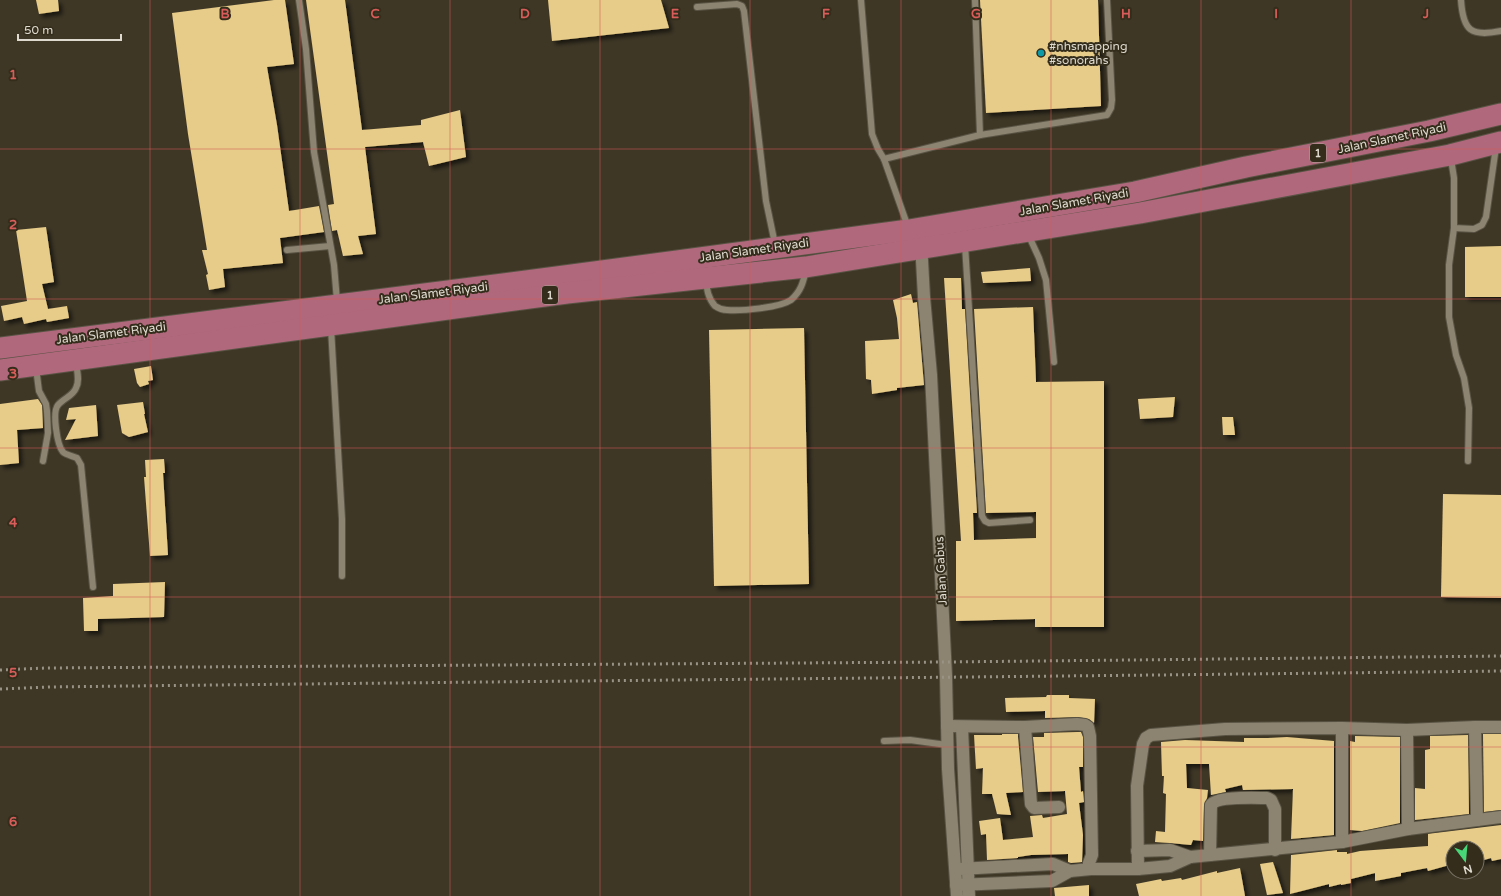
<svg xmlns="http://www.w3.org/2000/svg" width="1501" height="896" viewBox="0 0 1501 896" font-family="'Varela Round',sans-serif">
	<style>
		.building { fill: #e7cb88; filter: url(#shadow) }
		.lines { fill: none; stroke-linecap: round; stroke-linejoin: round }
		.lane-casing { stroke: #595344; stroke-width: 8 }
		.street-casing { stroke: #595344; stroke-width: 14 }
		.highway-casing { stroke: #595344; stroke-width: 23 }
		.lane { stroke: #8c8471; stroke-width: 6 }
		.street { stroke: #8c8471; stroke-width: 12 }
		.highway { stroke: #b0687c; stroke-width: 21 }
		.rail { stroke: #989385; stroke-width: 3; stroke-dasharray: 2 4; stroke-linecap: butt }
		.grid { fill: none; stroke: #d85d5a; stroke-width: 1; stroke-opacity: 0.55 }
		.culture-dot { fill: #0f9aa8; stroke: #342d1c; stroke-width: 1.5 }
		.labels { text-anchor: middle; stroke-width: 4; stroke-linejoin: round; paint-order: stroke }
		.shield { fill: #342d1c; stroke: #aba699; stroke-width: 1 }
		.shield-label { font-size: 11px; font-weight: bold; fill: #dedacf }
		.poi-label { font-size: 12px; fill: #dedacf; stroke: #342d1c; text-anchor: start }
		.street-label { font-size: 12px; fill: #dedacf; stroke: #342d1c }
		.grid-label { font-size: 13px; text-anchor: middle; font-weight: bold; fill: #d85d5a; stroke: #342d1c; stroke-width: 4; stroke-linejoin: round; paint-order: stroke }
	</style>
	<defs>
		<filter id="shadow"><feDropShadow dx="3.5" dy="3.5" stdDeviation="2" flood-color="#0009"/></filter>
	</defs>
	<rect width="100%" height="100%" fill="#3e3726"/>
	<!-- building -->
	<g class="building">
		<polygon points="36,0 58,0 59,11 39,14"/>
		<polygon points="274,0 285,0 294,64 267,67 277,125 289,211 319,206 324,232 280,238 283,263 223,269 225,287 209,290 206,275 208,274 202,250 207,250 188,134 172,13"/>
		<polygon points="306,0 345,0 362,130 421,125 421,120 460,110 466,157 429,166 423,142 365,147 376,234 358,236 363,254 343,256 337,230 332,231 328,205 334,204"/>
		<polygon points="548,0 661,0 669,28 552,41"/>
		<polygon points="980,0 1098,0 1101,106 986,113"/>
		<polygon points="46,227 54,282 42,284 48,309 67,306 69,318 47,322 46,319 24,324 22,317 4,321 1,306 27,301 16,230"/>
		<polygon points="1501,246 1501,297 1465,297 1465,247"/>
		<polygon points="1030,268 1031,281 983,283 981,272"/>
		<polygon points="944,278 961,278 962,309 965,309 977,513 973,513 974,540 1036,538 1036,512 986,513 974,309 1033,307 1036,382 1104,381 1104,627 1035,627 1035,619 956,621 956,541 961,541"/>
		<polygon points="911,294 913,303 917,302 924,385 897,388 897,390 872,394 871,380 866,379 865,341 899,339 897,318 893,300"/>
		<polygon points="804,328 809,584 714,586 709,330"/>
		<polygon points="151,366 153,380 148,381 149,384 140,387 137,383 134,369"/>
		<polygon points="1175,397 1173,417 1140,419 1138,399"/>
		<polygon points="38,399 42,405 43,428 17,430 19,463 0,465 0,404"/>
		<polygon points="143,402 145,414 144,414 148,432 129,437 122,433 117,405"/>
		<polygon points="96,405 98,436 65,440 76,419 66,420 69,408"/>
		<polygon points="1222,417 1233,417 1235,435 1223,435"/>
		<polygon points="164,459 165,473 163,473 168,555 150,556 144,477 146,477 145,460"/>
		<polygon points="1443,494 1501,495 1501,598 1441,597"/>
		<polygon points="165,582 164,617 98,619 98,631 84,631 83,598 113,596 113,584"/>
		<polygon points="1047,695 1069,695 1069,698 1095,699 1094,723 1089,719 1078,717 1045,718 1045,711 1006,712 1005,698 1046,697"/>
		<polygon points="1077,732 1081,732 1083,737 1083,767 1079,767 1081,792 1083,791 1084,802 1079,803 1083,835 1082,862 1071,863 1068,862 1068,854 1031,855 1018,857 1018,858 987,860 986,834 981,835 979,821 1000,818 1003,840 1033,837 1030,816 1042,815 1043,818 1067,814 1065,791 1038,792 1033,737 1044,737 1044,733"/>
		<polygon points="1002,734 1018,734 1018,737 1023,792 1006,793 1011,815 997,814 992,794 982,794 983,768 976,769 974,735 1002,735"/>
		<polygon points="1483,734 1501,734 1501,810 1484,812"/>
		<polygon points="1468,735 1469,814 1415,820 1415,788 1425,789 1425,750 1430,749 1430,736"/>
		<polygon points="1355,736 1400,737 1400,823 1362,831 1350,830 1350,741 1355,742"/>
		<polygon points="1287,737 1334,741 1334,835 1291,839 1293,789 1243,790 1242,785 1225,789 1226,792 1211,795 1209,764 1186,764 1187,788 1208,790 1207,798 1204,805 1203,841 1193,840 1191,845 1170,843 1155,842 1156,831 1165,832 1166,794 1163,793 1164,776 1162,776 1161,742 1185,740 1244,742 1244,738 1268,738"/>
		<polygon points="1501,825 1501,859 1492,861 1491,858 1477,862 1477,848 1453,848 1453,864 1428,871 1427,868 1401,873 1401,876 1375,881 1375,873 1351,879 1351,883 1341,885 1341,884 1329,887 1329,884 1290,894 1291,855 1337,850 1337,852 1347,852 1347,854 1360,851 1428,846 1428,834 1427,834"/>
		<polygon points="1273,862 1283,893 1267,895 1260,864"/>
		<polygon points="1240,868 1245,896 1139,896 1136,884 1161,879 1162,881 1181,878 1182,880 1217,871 1217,873"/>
		<polygon points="1089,885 1089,896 1055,896 1054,888"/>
	</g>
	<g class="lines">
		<defs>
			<g id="lane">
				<polyline points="299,0 306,49 314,152 334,265 337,301"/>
				<polyline points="861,0 872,134 878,149 884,159 908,227"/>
				<polyline points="975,0 980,135"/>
				<path d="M1461 0C1463 31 1471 37 1501 31"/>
				<polyline points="697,7 737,4 742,6 744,11 766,201 775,244"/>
				<polyline points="884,159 980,135 1107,115 1111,108 1112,100 1107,0"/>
				<polyline points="1451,159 1454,178 1454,228 1474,229 1482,225 1486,217 1496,147"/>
				<polyline points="1454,228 1449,265 1449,317 1456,355 1464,378 1469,408 1468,461"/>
				<polyline points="1028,234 1039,258 1046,280 1054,362"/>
				<polyline points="965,245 982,516 985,521 989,523 1030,520"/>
				<polyline points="287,250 330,246"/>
				<path d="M706 280C707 290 708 298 715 306 718 308 723 310 727 310 741 311 779 308 791 300 801 291 803 283 806 270"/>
				<polyline points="331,328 342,519 342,576"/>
				<path d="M76 363C77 371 80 381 76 388 73 396 64 398 58 405 52 412 57 445 63 452 66 455 73 456 77 458L81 465 93 587"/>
				<polyline points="36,368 39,391 46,404 47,411 48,433 43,461"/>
				<polyline points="884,741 910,740 947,745"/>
			</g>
			<g id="street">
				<polyline points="921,242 924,297 931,375 946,676 948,769 957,896"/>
				<polyline points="947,726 1025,727 1077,724 1085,725 1088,727 1090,736 1092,855 1089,863 1090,869"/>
				<polyline points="962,727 969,896"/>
				<polyline points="1025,727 1031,804 1034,808 1059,807"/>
				<polyline points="1475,727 1477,820"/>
				<polyline points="1407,730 1408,829"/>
				<polyline points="1342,842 1342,728"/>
				<polyline points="1137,851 1170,850 1190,857"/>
				<path d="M1210 855 1211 805C1217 796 1255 798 1267 798L1271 800 1275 809V850"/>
				<polyline points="959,869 1053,864 1070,871"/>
				<polyline points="1138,869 1170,866 1190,857 1342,842 1408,829 1501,817"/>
				<polyline points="956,885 1052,881 1070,871 1091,869 1138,869 1137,786 1143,744 1146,738 1151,735 1225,729 1342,728 1407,730 1475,727 1501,727"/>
			</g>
			<g id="highway">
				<polyline points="0,348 557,277 909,230 1135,192 1246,167 1429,131 1501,114"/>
				<polyline points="0,370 567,293 806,267 1140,213 1450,155 1501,142"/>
			</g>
		</defs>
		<!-- lane casing -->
		<use href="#lane" class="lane-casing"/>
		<!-- street casing -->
		<use href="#street" class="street-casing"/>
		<!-- highway casing -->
		<use href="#highway" class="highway-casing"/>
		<!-- lane -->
		<use href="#lane" class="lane"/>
		<!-- street -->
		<use href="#street" class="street"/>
		<!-- highway -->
		<use href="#highway" class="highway"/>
		<!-- rail -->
		<g class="rail">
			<polyline points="0,670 45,668 945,662 1501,656"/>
			<path d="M0 689 48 687C532 681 1017 677 1501 671"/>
		</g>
	</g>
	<!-- grid -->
	<path class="grid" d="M150 0V896M300 0V896M450 0V896M600 0V896M750 0V896M901 0V896M1051 0V896M1201 0V896M1351 0V896M0 149H1501M0 299H1501M0 448H1501M0 597H1501M0 747H1501"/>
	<!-- markers -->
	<circle class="culture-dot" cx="1041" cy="53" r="4"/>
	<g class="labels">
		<!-- shield labels -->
		<g class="shield">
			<rect x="1310" y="144" width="16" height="18" rx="3"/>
			<rect x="542" y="286" width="16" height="18" rx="3"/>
		</g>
		<g class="shield-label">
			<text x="1318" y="157">1</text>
			<text x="550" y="299">1</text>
		</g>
		<!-- poi labels -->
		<g class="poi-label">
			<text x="1049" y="50">#nhsmapping<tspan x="1049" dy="14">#sonorahs</tspan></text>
		</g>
		<!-- street labels -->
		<g class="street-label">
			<text transform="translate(1392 138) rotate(-12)" y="4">Jalan Slamet Riyadi</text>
			<text transform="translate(1074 202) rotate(-10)" y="4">Jalan Slamet Riyadi</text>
			<text transform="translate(754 250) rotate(-8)" y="4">Jalan Slamet Riyadi</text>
			<text transform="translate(433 293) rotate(-7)" y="4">Jalan Slamet Riyadi</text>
			<text transform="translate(111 333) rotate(-7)" y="4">Jalan Slamet Riyadi</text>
			<text transform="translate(941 571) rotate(-93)" y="4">Jalan Gabus</text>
		</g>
	</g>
	<g class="grid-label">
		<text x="225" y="18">B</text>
		<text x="375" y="18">C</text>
		<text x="525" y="18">D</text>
		<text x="675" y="18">E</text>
		<text x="826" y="18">F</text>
		<text x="976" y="18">G</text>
		<text x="1126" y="18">H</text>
		<text x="1276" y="18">I</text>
		<text x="1426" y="18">J</text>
		<text x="13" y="79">1</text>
		<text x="13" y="229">2</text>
		<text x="13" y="378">3</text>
		<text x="13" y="527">4</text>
		<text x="13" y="677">5</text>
		<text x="13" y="826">6</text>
	</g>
	<!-- north arrow -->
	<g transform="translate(1465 860) rotate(164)"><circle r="19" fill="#342d1c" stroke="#787264"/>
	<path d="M0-3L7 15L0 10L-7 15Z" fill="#48d778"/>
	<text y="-6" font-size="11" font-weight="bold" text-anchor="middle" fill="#dedacf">N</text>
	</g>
	<!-- scale -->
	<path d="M18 34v6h103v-6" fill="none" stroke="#dedacf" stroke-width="2"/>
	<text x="24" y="34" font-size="12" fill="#dedacf" stroke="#342d1c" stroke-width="3" paint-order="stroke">50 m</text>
</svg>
